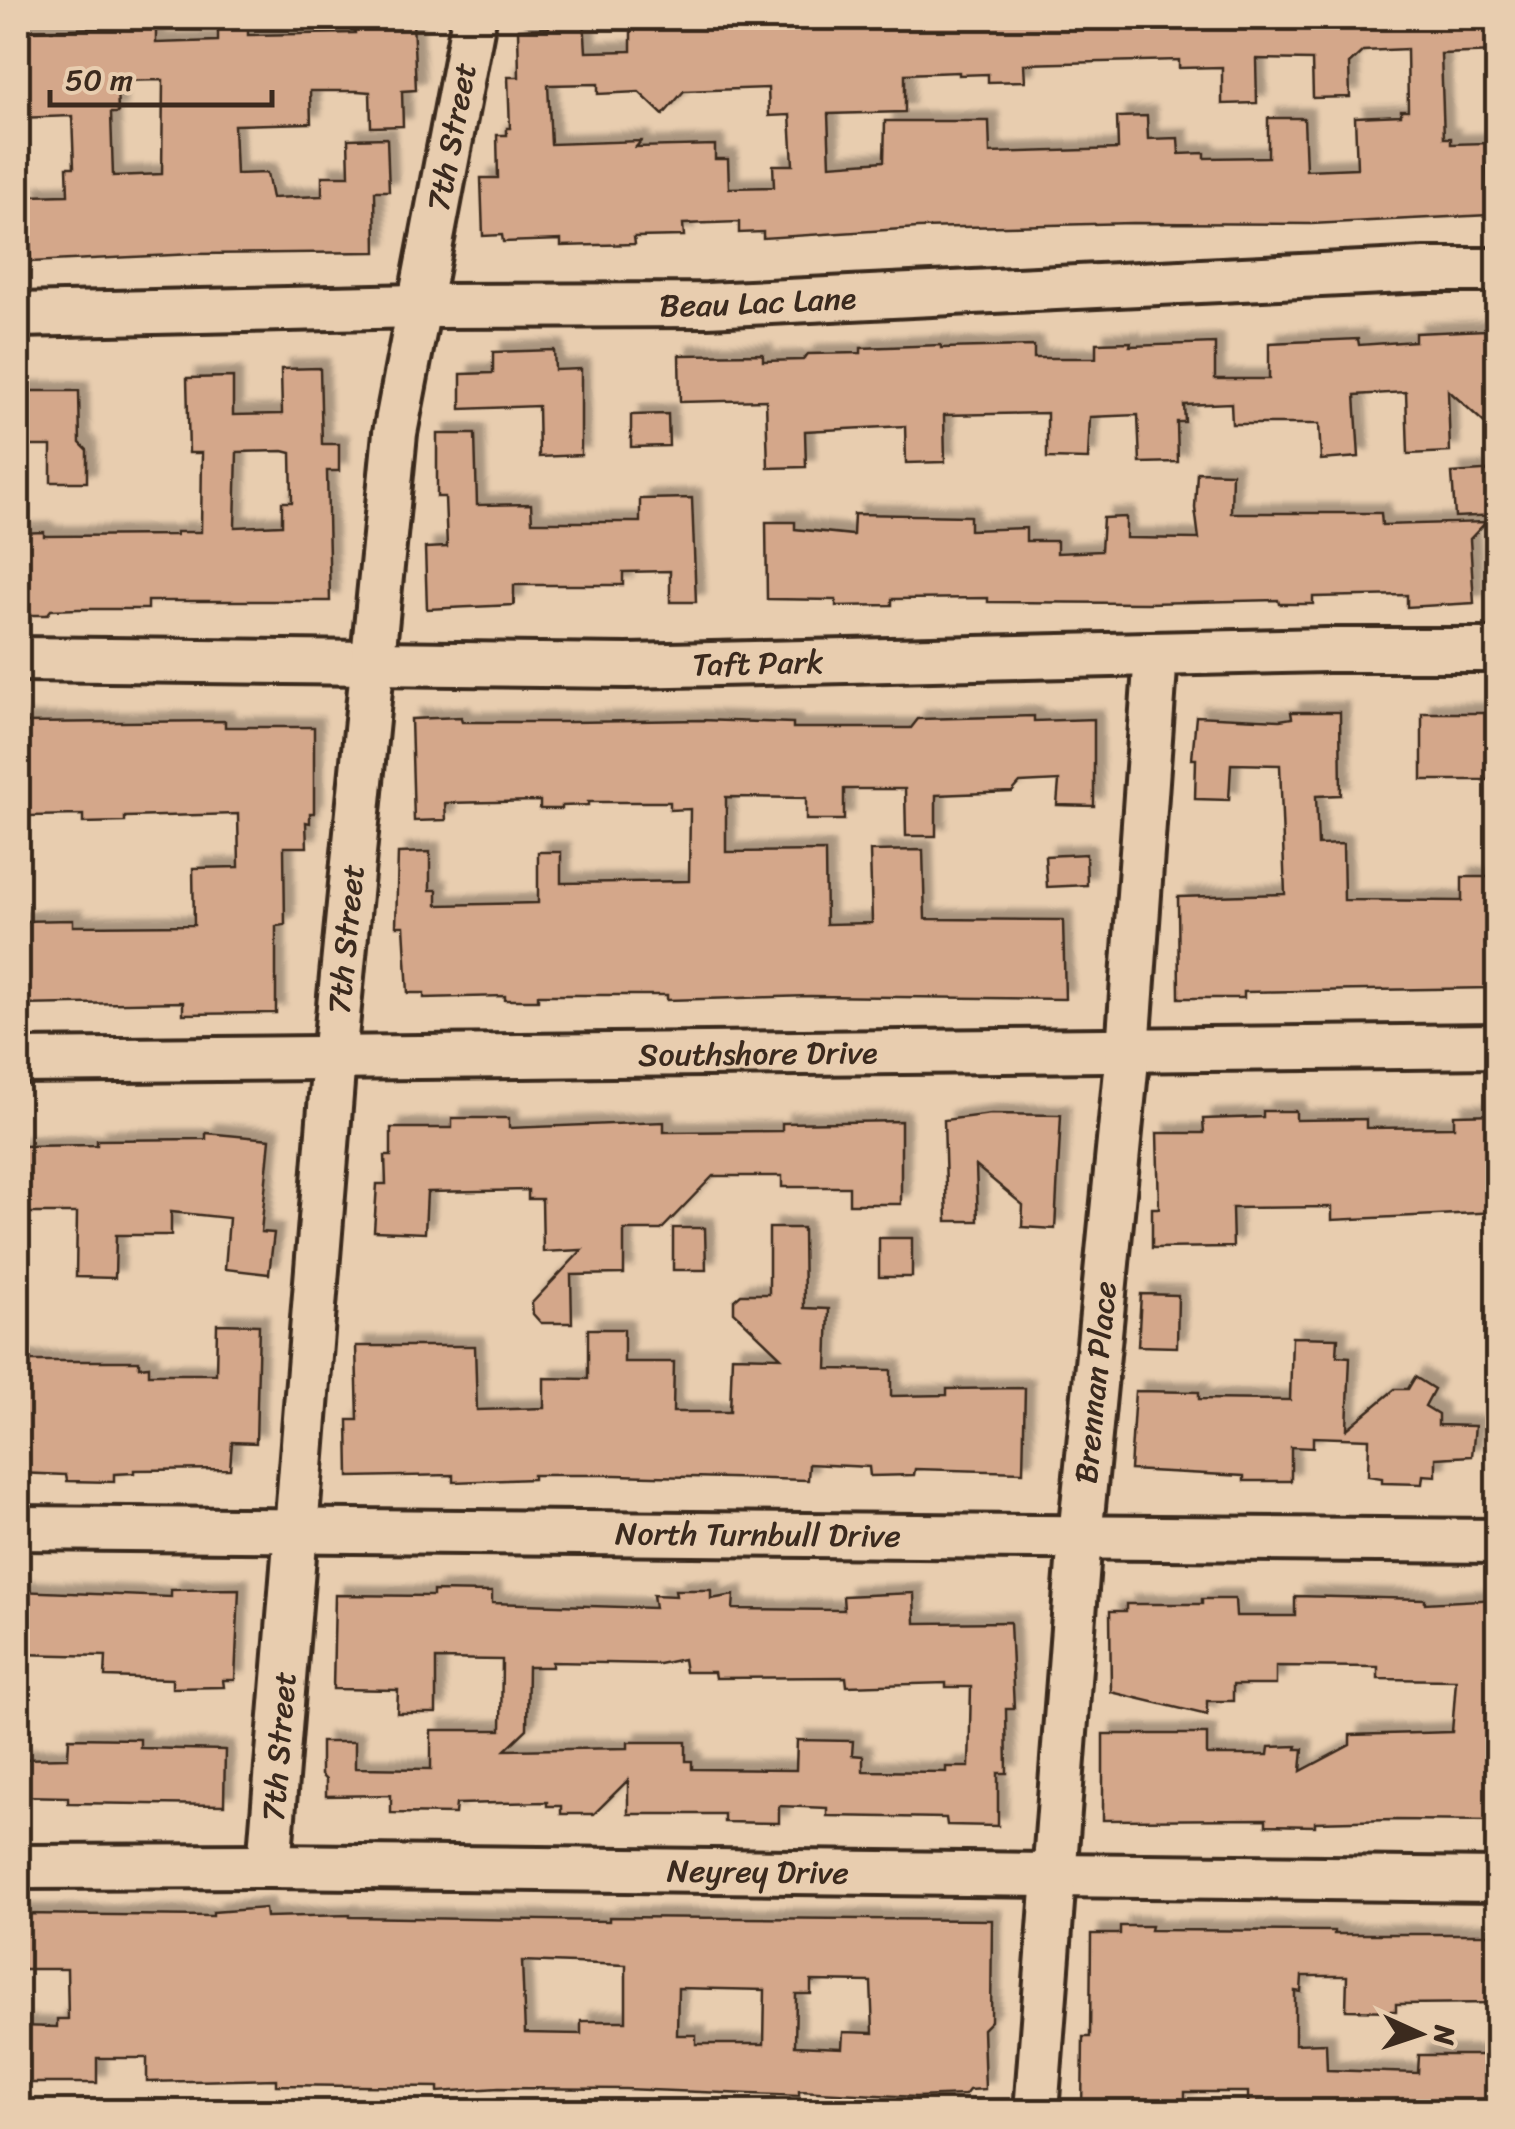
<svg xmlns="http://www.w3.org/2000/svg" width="1515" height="2129" viewBox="0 0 1515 2129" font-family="Sriracha,sans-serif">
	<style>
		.building { fill: #d4a78a; stroke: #3b2a1e; stroke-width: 2.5; fill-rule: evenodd; filter: url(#shadow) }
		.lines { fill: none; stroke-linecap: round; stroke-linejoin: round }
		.minor-casing { stroke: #3b2a1e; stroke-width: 50 }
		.minor { stroke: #e8cdaf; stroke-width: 42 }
		.labels { text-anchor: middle; stroke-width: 8; stroke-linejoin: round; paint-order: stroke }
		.street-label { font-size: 32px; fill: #3b2a1e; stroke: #e8cdaf }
	</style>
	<defs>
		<filter id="shadow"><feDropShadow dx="9" dy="-9" stdDeviation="2.5" flood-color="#0004"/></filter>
	</defs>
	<rect width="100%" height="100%" fill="#e8cdaf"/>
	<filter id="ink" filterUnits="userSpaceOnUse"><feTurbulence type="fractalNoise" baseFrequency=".01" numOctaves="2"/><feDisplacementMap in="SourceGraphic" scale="20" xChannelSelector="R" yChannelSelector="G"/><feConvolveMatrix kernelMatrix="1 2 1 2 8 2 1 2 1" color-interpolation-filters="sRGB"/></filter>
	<g filter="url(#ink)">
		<!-- building -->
		<g class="building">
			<path d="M248 18V35L355 33 354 22 413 20 416 90 402 91 403 126 371 127 370 92 357 91H310L311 123 234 125 236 174 267 173 272 198 322 196V176H349L348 139 387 138 389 191H375L376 252 193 254 31 262 28 196 68 195 67 167H74L72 116 18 118V31L156 26V43L218 41V19ZM163 80 162 174 113 176 111 113H118L117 81Z"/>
			<path d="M549 18H584L586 52 631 51V19H657V24L715 22 714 18H1498V52L1441 54 1444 138H1451V144L1486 143 1489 215 1311 224 1133 223 918 228 763 238V232L739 233V222L683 224 684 236 634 237 635 244 561 246V240L503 242 502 235 483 236 481 178H498L497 135H507V128H510L508 77H519L518 29 549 28ZM1407 49 1408 110H1401V115L1355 117 1357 168 1306 170 1304 118H1268V157L1205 158V153L1179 154 1178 138 1148 139 1147 116 1117 117 1118 149 990 153 989 121H885L884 161 830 165 828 114 905 112V74L959 72V75L988 74V82L1025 81 1024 64 1179 60V68L1222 67V104L1257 103 1256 59 1312 60 1313 98 1350 97 1349 64 1363 51ZM598 84V94L639 92 663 115 684 91 768 88 769 116 790 115 793 165H773L774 187 729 188 728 159H715V145L636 147 641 141 551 144 548 85Z"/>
			<polygon points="1486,330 1489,427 1448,390 1450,452 1408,454 1406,392 1355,395 1359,457 1321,460 1319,424 1232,424 1231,403 1184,405 1185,422 1177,422 1178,462 1140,463 1138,415 1090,417 1088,459 1047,458 1047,413 944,415 945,462 906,463 905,426 805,431 806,467 768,468 766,400 680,402 679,355 763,354 763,361 803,360 808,354 861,353 861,348 941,345 941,348 1034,346 1034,358 1096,358 1096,343 1131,342 1130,346 1215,343 1215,379 1269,379 1269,343 1358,339 1359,345 1415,341 1415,333"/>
			<polygon points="554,350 555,370 581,369 581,455 539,457 538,406 461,409 461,374 493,373 493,352"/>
			<path d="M320 368 322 444H339V471H327L330 601H148V609H79L51 610 47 615H18V533L44 532V536L176 535V532H201L202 453H189L187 378 233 377V415L282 414 281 369ZM283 451 291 453 292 502H282V525L235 527 237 452Z"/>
			<polygon points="18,391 79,391 80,443 87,450 87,482 51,482 51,446 18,446"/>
			<polygon points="668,414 669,446 631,447 631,415"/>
			<polygon points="437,434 475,434 477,505 531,504 532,522 640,522 640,499 692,498 696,602 670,602 670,571 623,572 623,585 514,585 514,605 427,609 425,548 447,547 445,497 437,497"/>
			<polygon points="1498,470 1498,515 1455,517 1452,473"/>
			<polygon points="1197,472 1232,473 1231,513 1381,513 1382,525 1486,522 1470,539 1474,603 1407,607 1407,595 1313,597 1313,604 1279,604 1278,600 1147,603 988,602 988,598 892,599 892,605 836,606 836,600 767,599 766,522 795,522 795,529 853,535 854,514 970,516 970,530 1026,528 1026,541 1057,541 1057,553 1101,551 1103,518 1126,517 1126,538 1199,539 1195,508"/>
			<polygon points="1291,712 1340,712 1341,795 1316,796 1318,845 1343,844 1344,900 1462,901 1462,877 1498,877 1498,961 1493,961 1493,988 1244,992 1244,998 1179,998 1178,897 1285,894 1280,765 1231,764 1229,800 1195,799 1196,759 1192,759 1196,716 1280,720 1292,718"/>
			<polygon points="1422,713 1489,713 1490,780 1422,780"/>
			<polygon points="1034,716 1034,721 1094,719 1094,806 1057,805 1059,781 1020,783 1012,792 936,795 936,836 906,836 905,789 844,789 844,820 806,820 806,798 726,797 726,852 825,851 826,924 872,923 870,851 923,850 925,919 1063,920 1065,999 810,996 667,1000 667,995 538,995 538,1000 505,1000 505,996 424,998 424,993 408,993 404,926 396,926 398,853 430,852 430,890 437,890 437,905 538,903 538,852 561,852 561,883 689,881 690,809 670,810 670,802 588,802 588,805 562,806 562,809 540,809 540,801 445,803 446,820 414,821 411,719 461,717 462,722 572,722 700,720 793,723 793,728 911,728 918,719"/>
			<polygon points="225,721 225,727 314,727 314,813 310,813 310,823 306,822 307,847 284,847 285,925 276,926 276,1013 183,1014 183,1002 18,1005 18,921 73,920 73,926 194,925 193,868 239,867 238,814 125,817 125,822 83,823 83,815 28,816 28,795 18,795 18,723"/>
			<polygon points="1086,854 1087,885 1047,887 1045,856"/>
			<polygon points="1263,1111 1296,1111 1296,1120 1366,1119 1366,1128 1454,1127 1454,1115 1498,1114 1498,1212 1332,1220 1332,1207 1232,1208 1233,1247 1152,1248 1152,1208 1159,1208 1157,1133 1204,1133 1203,1119 1263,1117"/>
			<polygon points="991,1114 1061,1115 1055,1229 1022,1227 1023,1205 976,1166 978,1221 947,1221 944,1120"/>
			<polygon points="452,1118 509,1118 509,1128 664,1122 664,1132 782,1131 782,1123 901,1121 901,1204 849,1204 849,1187 782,1187 782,1176 713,1176 661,1230 624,1230 624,1274 571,1275 572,1323 541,1323 533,1314 532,1303 582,1250 543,1252 542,1199 528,1199 528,1190 427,1192 425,1233 374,1231 377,1184 386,1184 385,1156 391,1156 391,1128 452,1128"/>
			<polygon points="206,1133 270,1139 261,1232 274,1233 269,1274 225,1269 229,1218 171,1212 171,1235 116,1235 115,1278 76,1277 77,1213 18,1213 18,1146 97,1145 97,1140 206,1139"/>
			<polygon points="673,1228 705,1228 706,1270 673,1270"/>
			<polygon points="769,1228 803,1228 804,1308 829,1309 827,1369 891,1370 891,1396 947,1395 947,1389 1025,1388 1023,1472 915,1469 914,1475 870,1476 869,1467 809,1464 808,1480 615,1475 533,1475 533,1479 453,1482 453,1475 349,1477 348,1420 358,1420 356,1346 475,1346 477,1410 544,1408 544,1378 588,1379 588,1329 624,1329 624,1362 674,1362 673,1412 730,1412 732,1356 781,1357 734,1312 734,1300 741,1294 769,1294"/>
			<rect x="879" y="1238" width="33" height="39"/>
			<polygon points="1141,1294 1178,1295 1177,1347 1138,1346"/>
			<polygon points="217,1324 259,1325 256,1443 232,1442 230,1469 134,1470 134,1473 114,1474 114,1482 67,1481 66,1475 18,1473 18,1361 139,1361 139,1367 149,1366 149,1374 216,1374"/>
			<polygon points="1292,1337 1338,1338 1337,1356 1350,1357 1347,1429 1395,1389 1408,1389 1415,1377 1434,1389 1425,1406 1438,1414 1438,1425 1475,1426 1472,1456 1436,1458 1436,1476 1423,1475 1422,1484 1382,1483 1382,1478 1368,1476 1369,1439 1313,1437 1313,1448 1291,1447 1291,1481 1244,1481 1244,1476 1130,1470 1135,1391 1199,1392 1199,1399 1290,1400"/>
			<polygon points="239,1589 235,1680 223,1680 224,1687 172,1688 172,1679 105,1677 106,1656 18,1654 18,1591 171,1597 171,1590"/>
			<path d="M675 1590H711V1599L734 1595 733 1609 844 1610 843 1596 914 1593 915 1623 1010 1622 1014 1709H1006L1007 1773H998V1826L947 1825 946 1818 827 1816V1808L779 1806V1823L724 1822V1814H628V1780L594 1814H561V1806H547V1802L456 1804 455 1814 391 1813V1795L326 1796V1780L321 1775V1742H355V1768L431 1769V1730H501L502 1660 436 1659V1713H397L398 1690 333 1689 335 1595 433 1596V1591L492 1592V1603L655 1608 653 1595 676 1596ZM683 1659 685 1672H714L715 1678 846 1677 847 1686 946 1683V1687H971L969 1767H946V1772L863 1771V1756L852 1755 853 1741 797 1740 796 1770 692 1769V1761H686V1742H628V1748L505 1750 527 1729 528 1667H552V1662L659 1664Z"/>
			<polygon points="1295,1596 1425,1599 1425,1603 1498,1599 1498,1821 1393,1820 1315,1822 1315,1826 1266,1825 1266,1819 1103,1820 1103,1734 1207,1734 1207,1755 1268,1755 1269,1747 1297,1746 1296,1749 1303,1749 1301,1771 1350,1745 1350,1735 1452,1732 1456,1680 1378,1679 1378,1667 1276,1666 1276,1685 1233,1685 1233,1701 1207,1701 1207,1715 1111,1692 1110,1611 1126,1611 1126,1604 1202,1604 1202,1599 1235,1599 1236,1616 1295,1616"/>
			<polygon points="69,1738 140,1739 140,1748 225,1750 224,1805 68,1803 68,1797 18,1796 18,1759 68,1758"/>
			<path d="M265 1908 266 1917 350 1915V1917L609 1921V1917L992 1920 991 2021 983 2029 985 2089 969 2090 965 2095 916 2097 799 2091V2096L625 2089 499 2088 438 2092V2087L276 2085V2079L147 2082V2058H97V2083H18V2026L57 2027V2019H68L67 1969H18V1914L213 1916V1912ZM522 1961 626 1965V2021H581V2034L525 2033ZM811 1981 871 1982 873 2033 843 2032 842 2048 795 2046 796 1994H811ZM678 1988 765 1990 764 2044H696V2035H677Z"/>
			<polygon points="1120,1926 1151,1926 1150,1930 1334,1931 1334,1934 1498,1934 1498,2003 1396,2004 1396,2011 1346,2010 1347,1976 1302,1976 1301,1992 1295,1991 1295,2044 1326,2043 1327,2070 1418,2073 1419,2055 1498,2055 1498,2105 1410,2104 1409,2112 1353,2112 1333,2108 1248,2110 1248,2092 1185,2092 1185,2102 1147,2102 1147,2112 1082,2112 1083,2037 1090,2037 1091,1934 1120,1934"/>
		</g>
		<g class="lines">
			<defs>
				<g id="minor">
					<path id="s1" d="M18 315 418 306 707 305 1425 270H1498"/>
					<path id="s2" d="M18 659 627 666 1328 650H1498"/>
					<path id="s3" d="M18 1061 1498 1046"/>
					<path id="s4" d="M18 1528 1498 1541"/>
					<path id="s5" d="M269 1866 334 1058 395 433 474 18"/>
					<path id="s6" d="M18 1867 269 1866 1498 1880"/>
					<path id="s7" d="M1036 2112 1080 1537 1128 1050 1156 654"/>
				</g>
			</defs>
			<!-- minor casing -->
			<use href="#minor" class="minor-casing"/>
			<!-- minor -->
			<use href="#minor" class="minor"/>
		</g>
	</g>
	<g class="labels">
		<!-- street labels -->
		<g class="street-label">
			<text dy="11" stroke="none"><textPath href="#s5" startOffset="1740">7th Street</textPath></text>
			<text dy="11" stroke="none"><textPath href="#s1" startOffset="740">Beau Lac Lane</textPath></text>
			<text dy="11" stroke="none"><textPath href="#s2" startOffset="740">Taft Park</textPath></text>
			<text dy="11" stroke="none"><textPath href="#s5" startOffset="930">7th Street</textPath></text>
			<text dy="11" stroke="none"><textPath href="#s3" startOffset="740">Southshore Drive</textPath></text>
			<text dy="11" stroke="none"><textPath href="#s7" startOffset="732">Brennan Place</textPath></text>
			<text dy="11" stroke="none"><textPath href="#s4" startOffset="740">North Turnbull Drive</textPath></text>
			<text dy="11" stroke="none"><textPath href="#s5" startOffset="120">7th Street</textPath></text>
			<text dy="11" stroke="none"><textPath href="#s6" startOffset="740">Neyrey Drive</textPath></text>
		</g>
	</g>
	<!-- margin -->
	<rect width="1515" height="2129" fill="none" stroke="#e8cdaf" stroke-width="60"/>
	<rect x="30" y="30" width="1455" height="2069" fill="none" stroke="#3b2a1e" stroke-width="4" filter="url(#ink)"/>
	<!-- north arrow -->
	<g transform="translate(1420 2034) rotate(93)" stroke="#e8cdaf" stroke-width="8" paint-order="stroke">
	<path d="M0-8L18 38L0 25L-18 38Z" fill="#3b2a1e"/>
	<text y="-15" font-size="28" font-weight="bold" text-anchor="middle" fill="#3b2a1e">N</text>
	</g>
	<!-- scale -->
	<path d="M50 90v15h222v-15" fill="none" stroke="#3b2a1e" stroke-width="5"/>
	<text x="65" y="90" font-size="30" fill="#3b2a1e" stroke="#e8cdaf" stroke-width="8" paint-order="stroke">50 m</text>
</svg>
